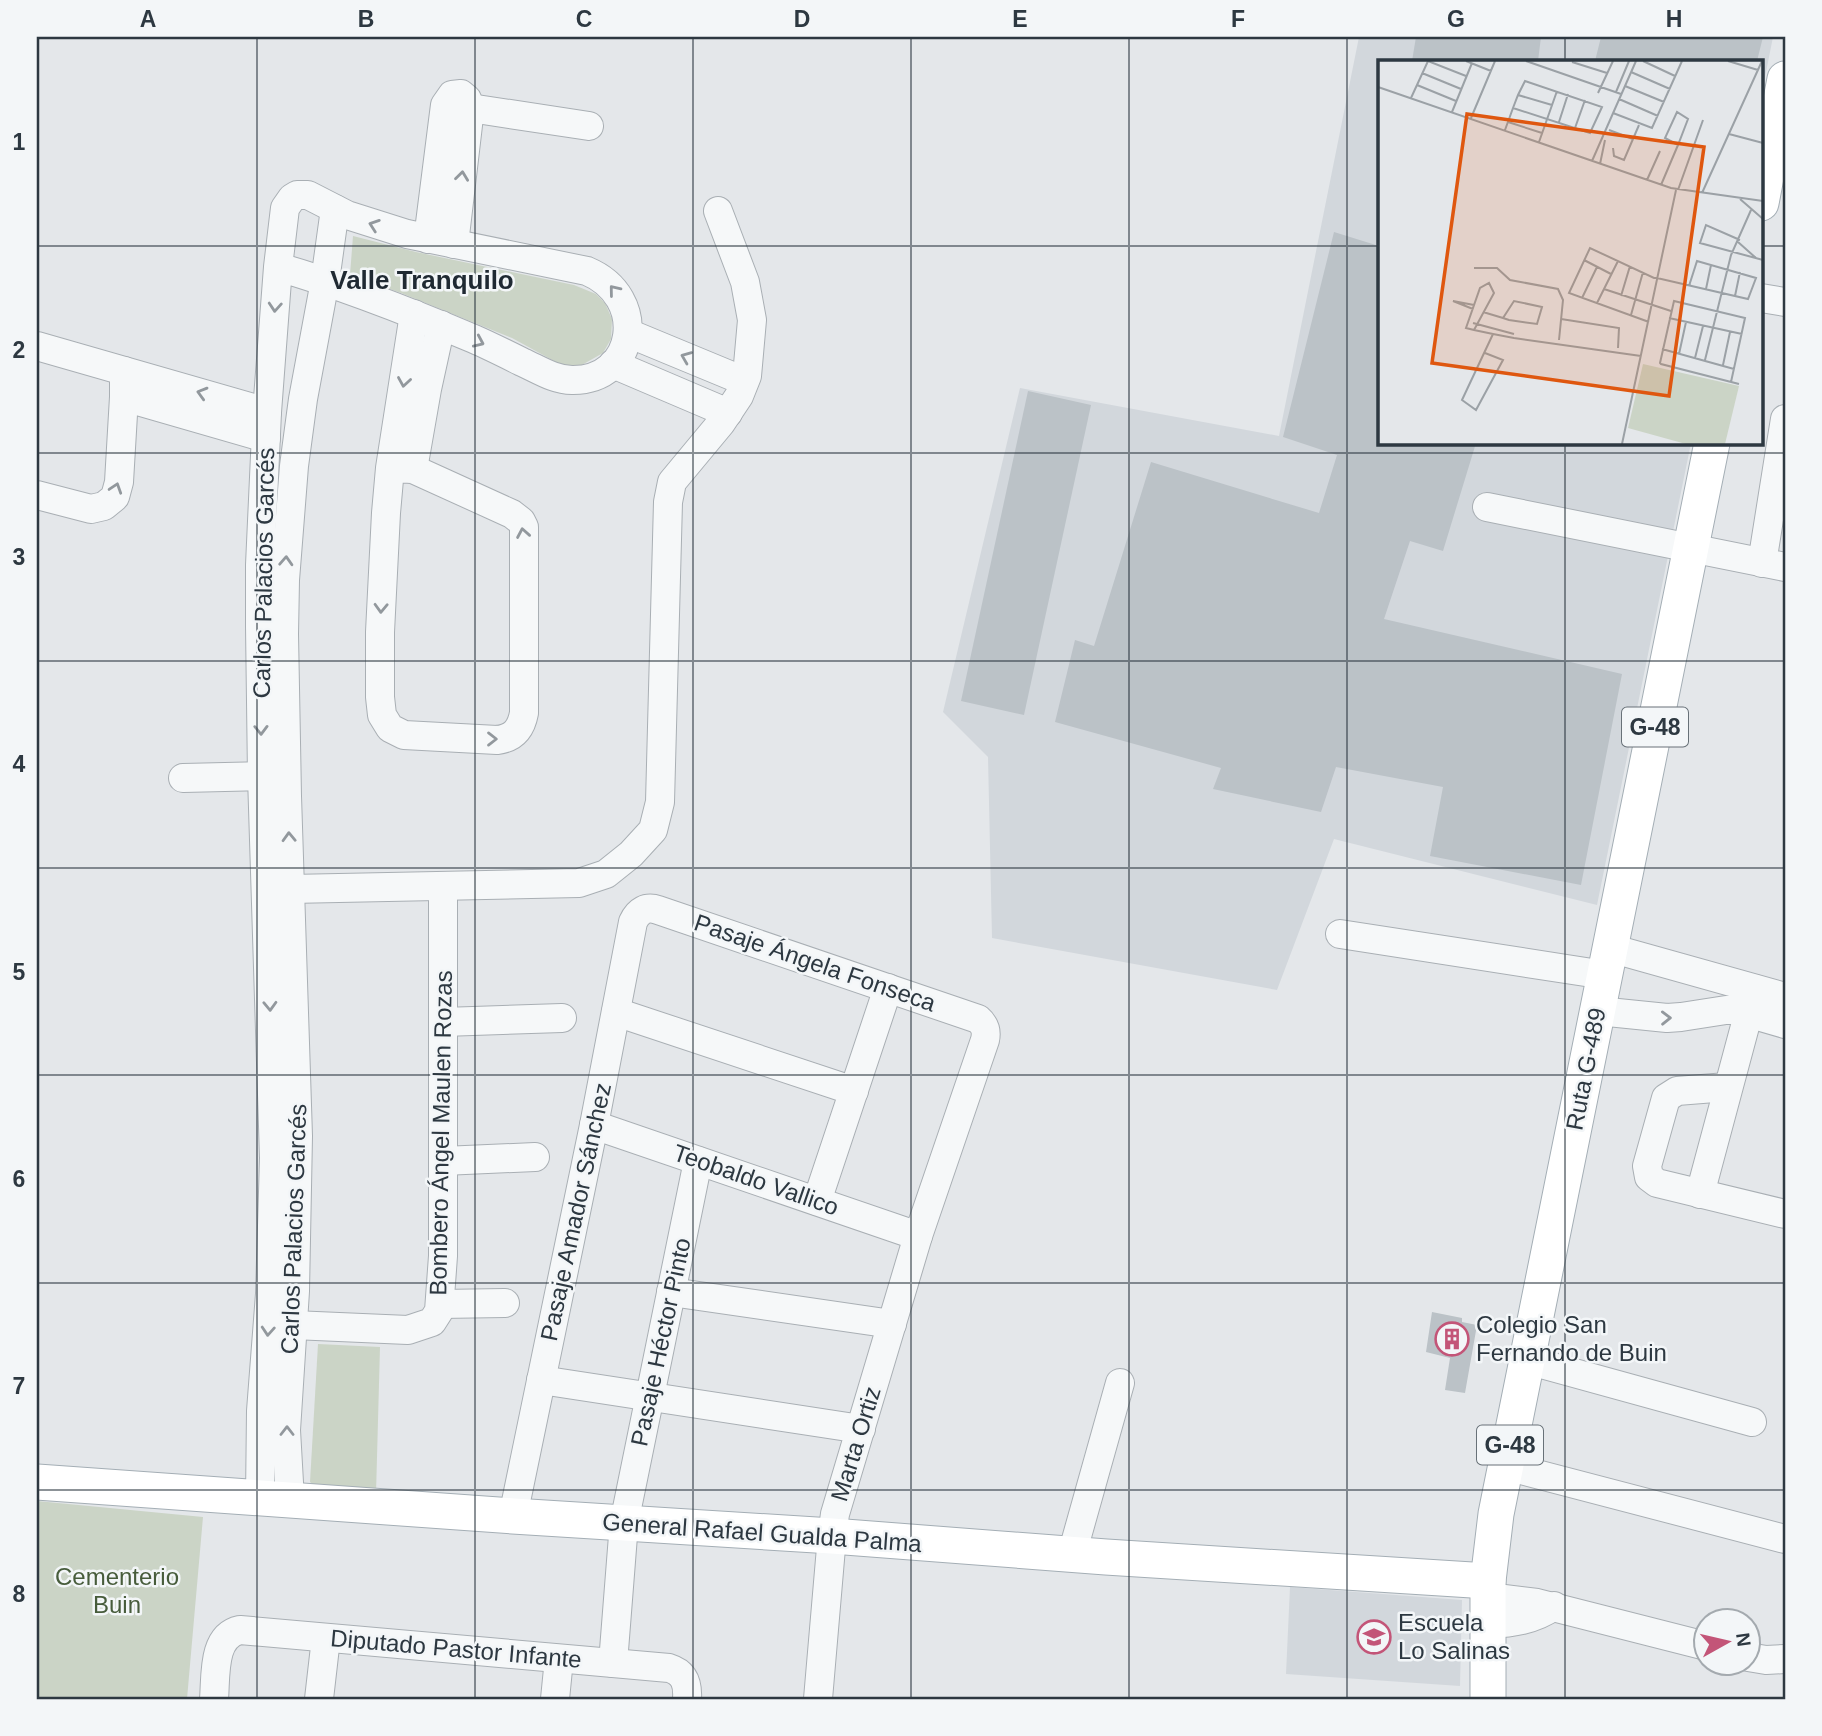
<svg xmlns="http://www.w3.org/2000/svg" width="1822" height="1736" viewBox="0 0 1822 1736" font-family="Helvetica,sans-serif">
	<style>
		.built { fill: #d2d7dc }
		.green { fill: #cbd4c6 }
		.building { fill: #bbc2c7 }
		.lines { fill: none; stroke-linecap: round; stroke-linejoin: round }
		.minor-casing { stroke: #a9afb4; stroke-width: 30 }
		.major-casing { stroke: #a4aeb5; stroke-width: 37 }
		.minor { stroke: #f6f8f9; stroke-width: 28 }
		.major { stroke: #fff; stroke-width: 35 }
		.oneway { stroke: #92989d }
		.grid { fill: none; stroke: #2d3841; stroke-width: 2; stroke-opacity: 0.55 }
		.labels { text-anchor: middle; stroke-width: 5; stroke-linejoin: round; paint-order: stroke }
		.shield { fill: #f3f6f8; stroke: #687178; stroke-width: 2 }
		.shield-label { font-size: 23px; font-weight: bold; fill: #2d3841 }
		.street-label { font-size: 24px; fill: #2d3841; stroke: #f3f6f8 }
		.poi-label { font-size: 24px; fill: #2d3841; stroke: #f3f6f8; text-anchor: start }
		.park-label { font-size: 24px; fill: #475c3b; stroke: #f3f6f8 }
		.neighbourhood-label { font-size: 26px; font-weight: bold; fill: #1f2932; stroke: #f3f6f8 }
		.inset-road { fill: none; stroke: #9ba1a6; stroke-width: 2 }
		.view { fill: #df570f; fill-opacity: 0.15; stroke: #df570f; stroke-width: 3.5 }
		.inset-edge { fill: none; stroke: #2d3841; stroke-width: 3.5 }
		.neatline { fill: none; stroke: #2d3841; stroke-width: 2.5 }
		.grid-label { font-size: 23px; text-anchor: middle; font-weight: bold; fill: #2d3841 }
	</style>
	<rect width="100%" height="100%" fill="#e4e7ea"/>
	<!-- built -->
	<g class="built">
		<polygon points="1359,37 1773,37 1761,97 1761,61 1379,61 1379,443 1691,443 1597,905 1334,839 1277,990 992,938 988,757 943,712 1020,388 1279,436"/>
		<polygon points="1290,1587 1462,1600 1460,1686 1286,1674"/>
	</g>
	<!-- green -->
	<g class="green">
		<polygon points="353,236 416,252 574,285 596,294 605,303 612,319 611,339 603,353 580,366 565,367 512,338 401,293 350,275"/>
		<polygon points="318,1344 380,1347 376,1494 320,1491 310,1482"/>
		<polygon points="37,1501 203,1517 187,1699 37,1699"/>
	</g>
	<!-- building -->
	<g class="building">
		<polygon points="1416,37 1541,37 1538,61 1412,61"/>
		<polygon points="1601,37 1763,37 1757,61 1595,61"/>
		<polygon points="1334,232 1379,246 1379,443 1476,443 1443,551 1410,541 1384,619 1622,674 1581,885 1430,856 1443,787 1336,767 1321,812 1213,789 1221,768 1055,722 1075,640 1094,646 1151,462 1319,513 1337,455 1283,437"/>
		<polygon points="1028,391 1091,405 1024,715 961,701"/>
		<polygon points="1432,1312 1462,1318 1462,1322 1477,1325 1465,1393 1445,1390 1450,1358 1426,1352"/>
	</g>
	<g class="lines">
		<defs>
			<g id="minor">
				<polyline points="470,108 589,126"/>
				<polyline points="428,239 445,105 452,95 461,94 467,99 470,108 454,244"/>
				<polyline points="1761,298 1785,302"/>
				<polyline points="628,333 744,381"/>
				<polyline points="37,346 267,412"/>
				<polyline points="613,364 728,413"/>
				<polyline points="124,397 266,438"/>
				<path d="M390 468 413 469 512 514 521 521 524 527V713C521 729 514 738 497 740L404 735 390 728 382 715 380 697V632L386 513 390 468 414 314"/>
				<polyline points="413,469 427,389 441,325"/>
				<polyline points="37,495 91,509 104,506 115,497 119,482 124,397 124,371"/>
				<polyline points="1487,507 1785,567"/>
				<polyline points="1762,563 1785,419"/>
				<polyline points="183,778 262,776"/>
				<polyline points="290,889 579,883 606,874 631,854 653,830 660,802 668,502 672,482 721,423 739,396 747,376 752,320 745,282 718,211"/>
				<polyline points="1340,934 1605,975"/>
				<polyline points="1610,948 1785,997"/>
				<polyline points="1598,1011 1667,1018 1681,1017 1726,1010 1737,1010 1785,1024"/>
				<polyline points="616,1012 854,1091"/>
				<polyline points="443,1022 562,1018"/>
				<polyline points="1727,1087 1677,1091 1666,1098 1647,1166 1649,1177 1657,1183 1785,1214"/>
				<polyline points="594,1125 918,1236"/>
				<polyline points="443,1161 535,1157"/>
				<polyline points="1700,1194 1755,989"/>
				<polyline points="817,1201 888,988"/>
				<polyline points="671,1292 892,1324"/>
				<polyline points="440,1304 505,1303"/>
				<polyline points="293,1325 408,1330 432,1322 439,1311 443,1256 443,886"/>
				<polyline points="1527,1360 1752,1422"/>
				<polyline points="541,1380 861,1429"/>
				<polyline points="1506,1466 1785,1539"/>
				<path d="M260 1498 261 1411 270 1294 274 1158 262 776 260 626V565L267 412 278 267 285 208 292 198 297 195H308L347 215 407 234 587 271C649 297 637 381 572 380 554 380 538 369 522 362 506 354 490 346 474 339 410 312 345 286 278 267"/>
				<polyline points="290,1500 286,1430 295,1291 298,1136 287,796 284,634 285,580 294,466 303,399 325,281 335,209"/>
				<path d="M513 1516 594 1125 633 922C638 911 646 906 658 910L978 1019C985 1025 987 1031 985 1040L918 1236 835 1514 832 1536 818 1699"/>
				<polyline points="1072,1554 1120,1383"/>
				<polyline points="1488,1597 1537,1603 1706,1646"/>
				<path d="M1489 1624C1512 1623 1534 1620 1554 1606"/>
				<polyline points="1748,1657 1766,1660 1785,1659"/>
				<polyline points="613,1663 624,1523 698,1161"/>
				<path d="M214 1699C216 1676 212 1636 240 1630L669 1668C685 1673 688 1684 687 1699"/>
				<polyline points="319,1699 326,1638"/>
				<polyline points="555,1699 559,1659"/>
			</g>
			<g id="major">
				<polyline points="1761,203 1785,79"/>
				<polyline points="37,1482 513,1516 832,1536 1106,1557 1488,1581"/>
				<polyline points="1488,1699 1488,1581 1496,1514 1712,443"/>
			</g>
		</defs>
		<!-- minor casing -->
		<use href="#minor" class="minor-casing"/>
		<!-- major casing -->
		<use href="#major" class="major-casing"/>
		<!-- minor -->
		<use href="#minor" class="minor"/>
		<!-- major -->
		<use href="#major" class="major"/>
	</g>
	<!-- one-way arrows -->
	<defs><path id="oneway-chevron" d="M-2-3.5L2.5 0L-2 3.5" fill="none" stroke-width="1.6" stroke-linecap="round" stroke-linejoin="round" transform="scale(1.75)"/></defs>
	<g class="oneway">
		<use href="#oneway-chevron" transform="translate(462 176) rotate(-83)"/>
		<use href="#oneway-chevron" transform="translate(374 225) rotate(-161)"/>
		<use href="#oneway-chevron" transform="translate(614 290) rotate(-129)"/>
		<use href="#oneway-chevron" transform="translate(275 307) rotate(94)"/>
		<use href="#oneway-chevron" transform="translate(479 342) rotate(24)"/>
		<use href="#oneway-chevron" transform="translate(686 357) rotate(-158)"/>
		<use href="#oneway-chevron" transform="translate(404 382) rotate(99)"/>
		<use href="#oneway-chevron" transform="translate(202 393) rotate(-164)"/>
		<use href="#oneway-chevron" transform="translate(116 488) rotate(-72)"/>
		<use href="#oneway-chevron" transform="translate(523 533) rotate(-100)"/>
		<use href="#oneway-chevron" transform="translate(286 561) rotate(-87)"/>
		<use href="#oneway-chevron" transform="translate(381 608) rotate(92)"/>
		<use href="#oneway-chevron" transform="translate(261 730) rotate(89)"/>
		<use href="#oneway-chevron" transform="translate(492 739)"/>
		<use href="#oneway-chevron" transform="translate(289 837) rotate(-92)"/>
		<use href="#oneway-chevron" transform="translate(270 1006) rotate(88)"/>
		<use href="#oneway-chevron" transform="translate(1666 1018) rotate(-1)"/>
		<use href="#oneway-chevron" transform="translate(268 1331) rotate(94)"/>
		<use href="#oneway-chevron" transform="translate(287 1431) rotate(-90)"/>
	</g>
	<!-- grid -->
	<path class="grid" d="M257 37V1699M475 37V1699M693 37V1699M911 37V1699M1129 37V1699M1347 37V1699M1565 37V61M37 246H1379M1761 246H1785M1565 443V1699M37 453H1785M37 661H1785M37 868H1785M37 1075H1785M37 1283H1785M37 1490H1785"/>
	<!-- icons -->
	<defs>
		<symbol id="building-ring" viewBox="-11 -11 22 22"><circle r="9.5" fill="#f3f6f8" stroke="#c35578" stroke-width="1.5"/><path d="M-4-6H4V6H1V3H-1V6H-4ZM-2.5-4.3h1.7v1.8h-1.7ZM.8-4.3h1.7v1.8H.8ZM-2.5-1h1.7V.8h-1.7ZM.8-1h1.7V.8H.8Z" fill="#c35578"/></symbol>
		<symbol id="school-ring" viewBox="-11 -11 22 22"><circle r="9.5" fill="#f3f6f8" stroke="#c35578" stroke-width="1.5"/><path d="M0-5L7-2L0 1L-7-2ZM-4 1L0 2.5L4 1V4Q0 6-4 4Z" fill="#c35578"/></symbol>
	</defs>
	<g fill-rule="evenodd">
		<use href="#building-ring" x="1433" y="1320" width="38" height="38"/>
		<use href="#school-ring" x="1355" y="1618" width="38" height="38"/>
	</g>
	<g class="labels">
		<!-- shield labels -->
		<g class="shield">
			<rect x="1622" y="707.5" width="66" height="39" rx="5"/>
			<rect x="1477" y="1425.5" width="66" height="39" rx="5"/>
		</g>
		<g class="shield-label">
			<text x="1655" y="735">G-48</text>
			<text x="1510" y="1453">G-48</text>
		</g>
		<!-- street labels -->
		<g class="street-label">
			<text transform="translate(264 573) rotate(-89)" y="8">Carlos Palacios Garcés</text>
			<text transform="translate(815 963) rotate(19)" y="8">Pasaje Ángela Fonseca</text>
			<text transform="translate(1586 1069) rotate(-79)" y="8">Ruta G-489</text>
			<text transform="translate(441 1133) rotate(-89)" y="8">Bombero Ángel Maulen Rozas</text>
			<text transform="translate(756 1180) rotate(19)" y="8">Teobaldo Vallico</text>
			<text transform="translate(576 1212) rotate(-78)" y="8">Pasaje Amador Sánchez</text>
			<text transform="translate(294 1229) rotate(-88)" y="8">Carlos Palacios Garcés</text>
			<text transform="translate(661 1342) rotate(-78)" y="8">Pasaje Héctor Pinto</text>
			<text transform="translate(856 1444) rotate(-73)" y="8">Marta Ortiz</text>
			<text transform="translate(762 1533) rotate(4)" y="8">General Rafael Gualda Palma</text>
			<text transform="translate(456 1649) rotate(5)" y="8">Diputado Pastor Infante</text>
		</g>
		<!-- poi labels -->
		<g class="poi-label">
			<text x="1476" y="1333">Colegio San<tspan x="1476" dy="28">Fernando de Buin</tspan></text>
			<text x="1398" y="1631">Escuela<tspan x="1398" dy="28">Lo Salinas</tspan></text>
		</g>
		<!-- park labels -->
		<g class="park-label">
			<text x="117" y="1585">Cementerio<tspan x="117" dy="28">Buin</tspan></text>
		</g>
		<!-- neighbourhood labels -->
		<g class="neighbourhood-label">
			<text x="422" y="289">Valle Tranquilo</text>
		</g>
	</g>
	<!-- overview -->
	<g transform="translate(1378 60)">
		<rect width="385" height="385" fill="#e4e7ea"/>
		<path d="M265 304 361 326 347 384H308L250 368Z" fill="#cbd4c6"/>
		<path class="inset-road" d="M88 1 113 11M148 1 243 34M265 1 297 16M350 1 380 10M194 2 229 13M253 12 292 29M44 13 83 29M39 25 78 41M247 26 286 42M0 27 293 128 385 141M238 32 251 1M220 33 235 1M140 35 174 45M33 38 50 1 88 16M241 39 280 56M74 52 94 3M235 53 274 68 304 1M93 58 117 1M130 62 164 73M181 62 190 34M197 68 207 40M127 70 135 48 140 35 147 21 224 47 212 73 135 48M231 70 255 79M351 74 385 83M161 82 179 31M235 88 236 96 246 100 261 65M214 101 258 1M222 104 227 80M269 120 282 91M283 125 300 85 310 59 299 52 287 78 300 85M300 130 325 60M324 133 384 1M362 139 385 159M362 180 328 165 322 183 385 200M360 182 378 198M206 200 233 214M96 208H119L132 220 180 229 185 240 181 280M226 229 293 251M328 229 333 205M243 236 252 206M357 236 362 212M204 238 219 207M219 243 240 201M95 249 75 241 96 245M105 252 125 258 131 260 159 264 164 247 136 241 125 258M253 255 265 212M291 258 364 274M183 259 241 268 240 288M271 262 191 233 212 188 276 218H279L370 239 378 218 319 201 311 226M95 263 136 274M96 270 116 233 111 223 102 228 88 268 96 270 115 274 136 278 263 296M284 289 356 309M107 293 125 300 98 350 84 340 115 274M301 294 308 262M317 298 325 266M327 300 353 195 373 150M345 305 352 272M353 322 367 258 296 241 282 303 283 304 361 324M244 384 298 130"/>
		<path class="view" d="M89 54 326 87 291 336 54 303Z"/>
		<rect width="385" height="385" class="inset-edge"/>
	</g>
	<!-- border -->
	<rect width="1822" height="1736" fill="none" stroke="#f3f6f8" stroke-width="77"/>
	<!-- north arrow -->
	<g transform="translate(1727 1642) rotate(82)"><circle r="33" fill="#f3f6f8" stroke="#a4aaaf" stroke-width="2"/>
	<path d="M0-5L12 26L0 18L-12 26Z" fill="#c35578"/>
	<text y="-10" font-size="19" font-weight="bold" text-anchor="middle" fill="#2d3841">N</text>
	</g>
	<rect x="38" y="38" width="1746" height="1660" class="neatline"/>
	<g class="grid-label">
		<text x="148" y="27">A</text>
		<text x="366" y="27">B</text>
		<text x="584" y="27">C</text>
		<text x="802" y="27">D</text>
		<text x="1020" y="27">E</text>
		<text x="1238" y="27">F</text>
		<text x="1456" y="27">G</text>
		<text x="1674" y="27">H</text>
		<text x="19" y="150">1</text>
		<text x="19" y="358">2</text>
		<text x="19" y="565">3</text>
		<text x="19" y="772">4</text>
		<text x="19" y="980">5</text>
		<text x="19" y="1187">6</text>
		<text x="19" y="1394">7</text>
		<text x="19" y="1602">8</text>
	</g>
</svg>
